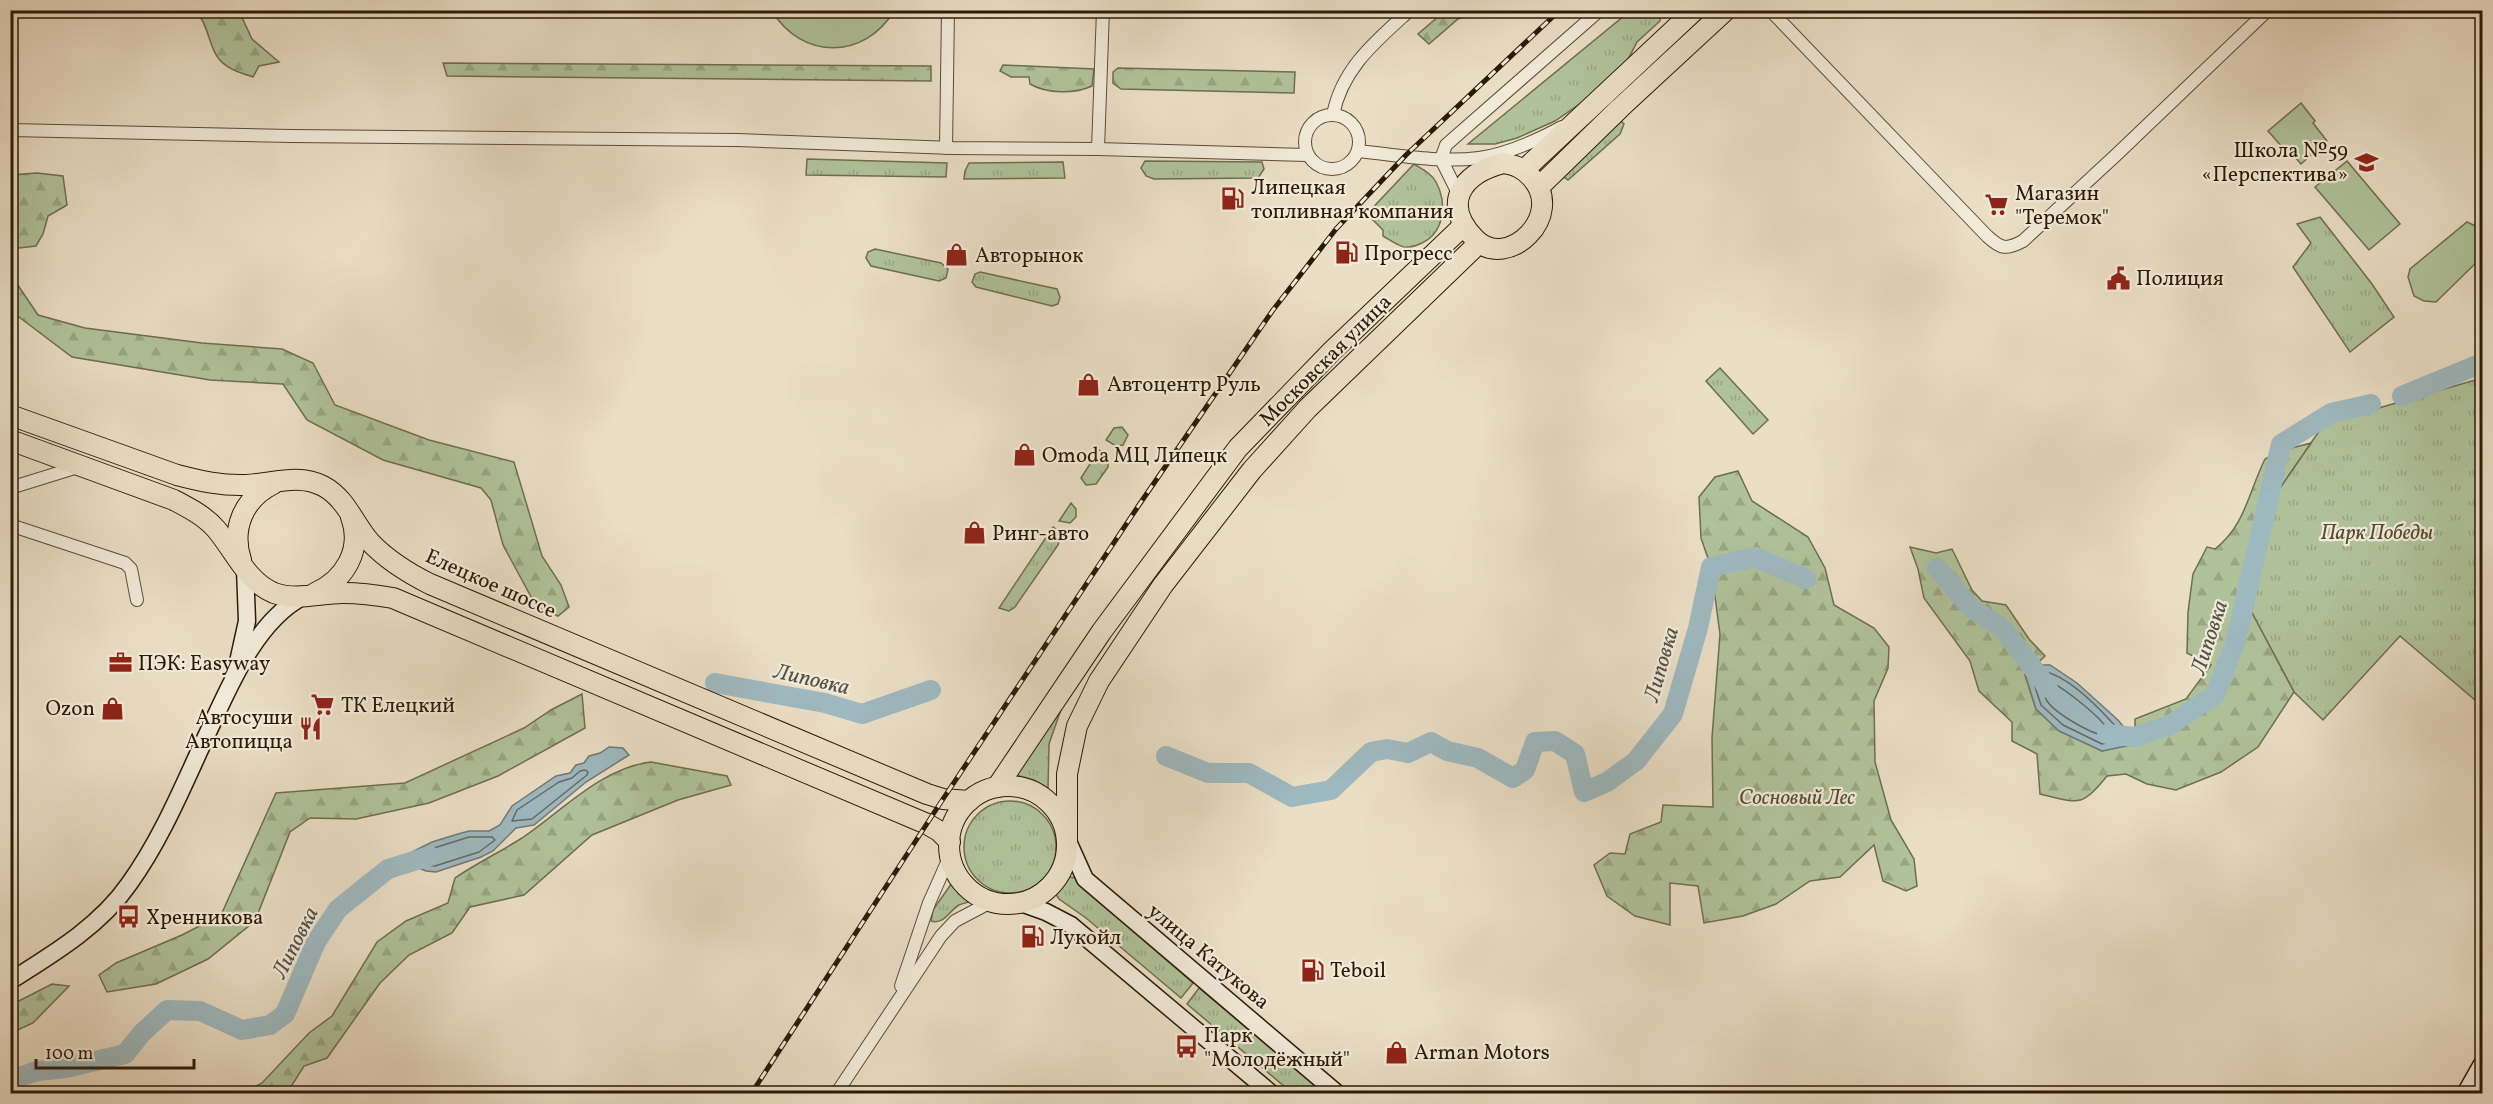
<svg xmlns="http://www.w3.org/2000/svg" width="2493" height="1104" viewBox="0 0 2493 1104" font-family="Vollkorn,serif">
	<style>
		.grass { fill: url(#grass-tufts); stroke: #6e6e50; stroke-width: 1.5 }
		.forest { fill: url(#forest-firs); stroke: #6e6e50; stroke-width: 1.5 }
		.garden { fill: #b0c29a; stroke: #6e6e50; stroke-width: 1.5 }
		.water { fill: #9eb9c0; stroke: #707976; stroke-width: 1.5 }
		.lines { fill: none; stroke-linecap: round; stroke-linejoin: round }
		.shore { stroke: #646a63; stroke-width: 1.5 }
		.river { stroke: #9eb9c0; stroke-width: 20 }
		.street-casing { stroke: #5b4b36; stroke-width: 14 }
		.secondary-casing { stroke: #2b1a06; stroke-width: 19 }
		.primary-casing { stroke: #2b1a06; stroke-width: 22 }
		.street { stroke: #f1ead9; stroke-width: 12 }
		.secondary { stroke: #f1ead9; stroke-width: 16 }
		.primary { stroke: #eadec5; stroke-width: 20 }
		.rail-casing { stroke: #2b1a06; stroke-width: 5 }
		.rail { stroke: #f1ead9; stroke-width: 3; stroke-dasharray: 9; stroke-linecap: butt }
		.labels { text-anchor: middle; stroke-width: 4.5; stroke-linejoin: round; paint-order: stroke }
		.poi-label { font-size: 21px; fill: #2b1a06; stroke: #f1ead9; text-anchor: start }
		.street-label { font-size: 21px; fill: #2b1a06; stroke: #f1ead9 }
		.park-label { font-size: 21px; font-style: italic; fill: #534c32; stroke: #f1ead9 }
		.water-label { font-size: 22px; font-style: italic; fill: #535247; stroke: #f1ead9 }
	</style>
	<defs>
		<pattern id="grass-tufts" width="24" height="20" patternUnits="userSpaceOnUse" patternTransform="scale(1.5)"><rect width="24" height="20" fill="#b0c29a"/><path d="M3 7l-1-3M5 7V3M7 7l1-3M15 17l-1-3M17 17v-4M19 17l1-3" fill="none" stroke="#98a683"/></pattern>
		<pattern id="forest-firs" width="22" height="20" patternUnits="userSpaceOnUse" patternTransform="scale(1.5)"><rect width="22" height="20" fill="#b0c29a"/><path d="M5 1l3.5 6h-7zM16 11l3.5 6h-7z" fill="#98a683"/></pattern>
	</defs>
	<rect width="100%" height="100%" fill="#eadec5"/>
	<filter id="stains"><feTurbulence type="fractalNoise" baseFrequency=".00333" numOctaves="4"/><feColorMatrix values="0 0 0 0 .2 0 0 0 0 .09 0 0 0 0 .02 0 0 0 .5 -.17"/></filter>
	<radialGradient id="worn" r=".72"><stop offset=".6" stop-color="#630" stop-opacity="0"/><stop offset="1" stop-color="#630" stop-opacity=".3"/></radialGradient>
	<!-- grass -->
	<g class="grass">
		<polygon points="1630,11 1661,11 1660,21 1637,42 1625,65 1584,101 1555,121 1517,138 1495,144 1468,144"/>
		<polygon points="1619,119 1624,124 1620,134 1568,180 1564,177 1563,169"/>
		<polygon points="807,159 947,163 946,177 806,175"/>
		<polygon points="1145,161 1262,162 1264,169 1258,178 1154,179 1146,176 1141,168"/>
		<polygon points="1063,162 1065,178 964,179 965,171 969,163"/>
		<path d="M1414 164C1422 169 1431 173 1436 182 1447 202 1445 232 1422 243 1416 246 1411 248 1404 247 1396 245 1390 240 1383 236V230L1371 218 1365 216Z"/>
		<polygon points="2320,217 2372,284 2394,317 2350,352 2293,267 2311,243 2297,224"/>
		<polygon points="875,249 941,263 948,269 946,278 939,281 871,266 866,258 868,252"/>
		<polygon points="980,272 1057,289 1060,297 1058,304 1052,306 976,287 972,282 975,274"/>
		<polygon points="1720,368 1768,420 1753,434 1706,381"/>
		<polygon points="2482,378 2482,706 2400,636 2323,720 2294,692 2251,611 2273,498 2324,424"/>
		<polygon points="1122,427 1128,435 1123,445 1116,446 1106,440 1114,428"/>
		<polygon points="1099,450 1108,457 1108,467 1096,484 1086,485 1081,478"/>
		<polygon points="1071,503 1076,509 1076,517 1070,523 1059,521"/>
		<path d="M1053 527C1061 532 1061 537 1058 545L1015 607 1009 611 999 608Z"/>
		<polygon points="1064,701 1049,744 1048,789 1034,780 1016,775"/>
		<circle cx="1010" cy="847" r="46"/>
		<polygon points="1069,877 1076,878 1091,895 1193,983 1181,998 1086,918 1059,899 1055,893"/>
		<path d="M954 880 974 900C969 902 964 903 959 905 949 911 944 925 931 921L933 910Z"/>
		<polygon points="1199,988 1324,1093 1292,1093 1187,1004"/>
	</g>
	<!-- forest -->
	<g class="forest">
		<polygon points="1446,10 1478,11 1458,19 1429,44 1418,34"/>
		<path d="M196 11H239L252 39 279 62 259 66 253 77C241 73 227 69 219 59 209 48 209 25 196 11Z"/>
		<polygon points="443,63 931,66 931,81 447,76"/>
		<path d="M1003 65 1094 69 1092 86C1075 94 1047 94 1030 84L1029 77H1011L1000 71Z"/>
		<polygon points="1118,68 1295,72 1294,93 1121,89 1113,83 1113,72"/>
		<polygon points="37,173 63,176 67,205 48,216 43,234 36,246 11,249 11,175"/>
		<polygon points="11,275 38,315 85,328 202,343 282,349 313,363 335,405 429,440 514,462 542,556 561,585 569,607 558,616 536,606 503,545 491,500 481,488 383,460 307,420 283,384 210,380 72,357 11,311"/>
		<path d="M2311 443 2273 498 2251 611 2294 692 2258 747 2221 772 2176 790 2147 784 2126 774 2107 776C2081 808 2079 803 2040 794L2037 754 2012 741V722L1979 691 1970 661 1924 598 1918 569 1910 547 1936 553 1952 549 1972 590 1982 601 2006 605 2029 639 2045 656 2025 675 2036 709 2059 730 2102 751 2142 742 2135 737V719L2186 699 2211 665 2187 653 2188 612 2193 574 2207 547 2215 549C2245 526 2249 491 2265 459L2280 451Z"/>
		<polygon points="1738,471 1752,501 1808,537 1825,568 1834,605 1874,628 1889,647 1888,668 1874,701 1875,762 1891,820 1914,859 1917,886 1906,891 1883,881 1874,845 1840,877 1810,881 1776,904 1743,916 1704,923 1698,886 1670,883 1670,925 1635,916 1607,896 1594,865 1610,853 1625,854 1630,834 1661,822 1663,805 1713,807 1712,738 1720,634 1711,567 1701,538 1699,497 1715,477"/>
		<polygon points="582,694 585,728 498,776 429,803 356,819 310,818 290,832 255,921 208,959 156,984 107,992 99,975 116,963 182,935 221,915 276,793 405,783 524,728 551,710"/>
		<path d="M651 762 727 776 731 785 678 800 592 835 524 895 470 907 452 933 409 955 380 983 327 1058 304 1066 287 1093H242L262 1083 309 1033 332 1016 377 942 406 921 448 903 455 878C477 863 500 852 522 838 562 811 601 768 651 762Z"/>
		<polygon points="52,984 69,986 33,1023 11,1033 11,1005"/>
	</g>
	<!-- garden -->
	<g class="garden">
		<path d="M772 11H894C864 60 802 60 772 11Z"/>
		<polygon points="2301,103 2315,121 2313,123 2327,141 2301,164 2285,146 2283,148 2268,131"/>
		<polygon points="2347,161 2400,224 2369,250 2315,187"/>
		<polygon points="2467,222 2482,229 2482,257 2436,302 2424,301 2414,296 2408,277 2410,269"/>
	</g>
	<!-- water -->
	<g class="water">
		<polygon points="2035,665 2050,665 2077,683 2118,720 2132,737 2131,745 2102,751 2059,731 2036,709 2025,674"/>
		<polygon points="609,747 623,748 629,755 586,782 534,825 516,828 493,851 481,857 436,872 426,871 406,863 408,854 432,842 458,834 469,831 489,831 500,825 512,806 556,776 570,773 576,765 584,763 589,756 600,753"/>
	</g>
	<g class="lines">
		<!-- shore -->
		<g class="shore">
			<path d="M2038 671C2066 671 2106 715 2124 736L2123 739 2102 744 2063 725 2041 705 2032 678Z"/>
			<path d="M2044 679C2058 683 2108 721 2110 735 2097 739 2055 713 2047 701 2044 696 2043 688 2041 682Z"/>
			<polygon points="585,770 588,772 587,775 532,819 512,821 517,810 559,782 572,778 580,771"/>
			<polygon points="469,837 492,837 495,840 479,852 435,866 427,865 416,860 417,857 434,848"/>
		</g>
		<!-- river -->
		<g class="river">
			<polyline points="2402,396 2482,363"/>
			<polyline points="1937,568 1970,607 2004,630 2048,688"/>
			<polyline points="715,683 825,703 862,714 931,690"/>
			<polyline points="2107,734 2135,737 2170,725 2215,695 2236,640 2281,444 2331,413 2371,404"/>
			<polyline points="1166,756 1208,773 1249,773 1292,797 1331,790 1371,752 1387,749 1408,753 1431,742 1447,751 1478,758 1513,778 1525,770 1535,742 1555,741 1575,754 1584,792 1607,782 1636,761 1673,714 1698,628 1711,567 1755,557 1806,579"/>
			<polyline points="10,1080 37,1071 66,1068 125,1054 142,1033 167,1010 200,1011 242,1030 270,1025 285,1014 316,942 338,909 388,869 430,856"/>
		</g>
		<defs>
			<g id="street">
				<path d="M1770 10 1987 236C2001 249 2006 250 2023 241L2115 156 2268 10"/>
				<circle cx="1332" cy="142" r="27"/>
				<path d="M1333 115C1342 68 1376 41 1410 10"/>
				<polyline points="10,130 291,136 738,140 953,148 1098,149 1307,155"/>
				<polyline points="946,148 948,10"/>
				<polyline points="1098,149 1103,10"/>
				<path d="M1358 151C1397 155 1439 163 1479 158 1507 154 1536 141 1562 127"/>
				<polyline points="1441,159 1446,145 1600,10"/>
				<polyline points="1441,159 1459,195"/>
				<polyline points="10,488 81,466"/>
				<polyline points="10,525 125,563 131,569 137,600"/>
				<polyline points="901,986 929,903 949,858"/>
				<polyline points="836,1094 941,936 955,921 991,902"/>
			</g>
			<g id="secondary">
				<polyline points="238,662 247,621 245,568"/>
				<polyline points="1067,839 1085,879 1338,1094"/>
				<polyline points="1021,903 1046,912 1071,925 1272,1094"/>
				<path d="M10 981C53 954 100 926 129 884 160 841 181 791 203 743 226 695 253 622 304 596"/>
				<polyline points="2465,1094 2482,1064"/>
			</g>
			<g id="primary">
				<path d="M1503 163C1515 165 1523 168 1531 177 1567 215 1507 272 1475 239 1441 204 1461 174 1503 163Z"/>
				<polyline points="1524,170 1695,10"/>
				<polyline points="1540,186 1620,108 1726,10"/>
				<path d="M10 415 177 475C200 481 222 486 246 485 272 484 298 473 323 486 346 498 354 524 370 542 387 560 408 573 430 584L927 794 943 799 969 801"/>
				<path d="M10 440 174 500C189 508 205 516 216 529 234 550 247 582 274 593 296 601 320 593 343 593 360 593 376 595 393 598L927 824 939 831 950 842"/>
				<path d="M241 560C231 529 243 499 273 484"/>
				<path d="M315 593C345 580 363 549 351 517"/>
				<circle cx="1008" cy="845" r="59"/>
				<polyline points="997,787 1102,631 1238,448 1332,351 1463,226"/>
				<polyline points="1067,839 1067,774 1077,726 1099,681 1163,585 1252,470 1308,408 1479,243"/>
			</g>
		</defs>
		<!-- street casing -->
		<use href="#street" class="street-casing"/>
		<!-- secondary casing -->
		<use href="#secondary" class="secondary-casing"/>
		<!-- primary casing -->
		<use href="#primary" class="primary-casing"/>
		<!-- street -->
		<use href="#street" class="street"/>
		<!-- secondary -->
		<use href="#secondary" class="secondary"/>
		<!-- primary -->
		<use href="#primary" class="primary"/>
		<defs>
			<polyline id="rail" points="751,1094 943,799 1141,502 1273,310 1336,229 1406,155 1560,10"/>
		</defs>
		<!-- rail casing -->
		<use href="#rail" class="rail-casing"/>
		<!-- rail -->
		<use href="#rail" class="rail"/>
	</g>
	<!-- icons -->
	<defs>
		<symbol id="school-bare" viewBox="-9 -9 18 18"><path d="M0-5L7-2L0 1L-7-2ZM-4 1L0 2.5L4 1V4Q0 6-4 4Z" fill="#8f2418" stroke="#f1ead9" stroke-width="2.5" paint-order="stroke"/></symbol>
		<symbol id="fuel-bare" viewBox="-9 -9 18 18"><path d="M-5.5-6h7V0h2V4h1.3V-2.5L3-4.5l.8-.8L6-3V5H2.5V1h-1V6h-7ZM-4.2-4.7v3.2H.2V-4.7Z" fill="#8f2418" stroke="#f1ead9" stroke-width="2.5" paint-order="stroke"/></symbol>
		<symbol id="supermarket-bare" viewBox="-9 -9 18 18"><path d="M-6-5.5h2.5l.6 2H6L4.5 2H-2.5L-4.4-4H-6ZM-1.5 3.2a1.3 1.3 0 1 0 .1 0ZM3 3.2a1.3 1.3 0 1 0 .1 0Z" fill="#8f2418" stroke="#f1ead9" stroke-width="2.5" paint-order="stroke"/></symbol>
		<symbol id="shop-bare" viewBox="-9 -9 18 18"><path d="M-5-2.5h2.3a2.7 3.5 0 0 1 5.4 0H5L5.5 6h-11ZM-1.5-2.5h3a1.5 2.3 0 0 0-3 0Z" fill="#8f2418" stroke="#f1ead9" stroke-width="2.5" paint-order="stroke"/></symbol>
		<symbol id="civic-bare" viewBox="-9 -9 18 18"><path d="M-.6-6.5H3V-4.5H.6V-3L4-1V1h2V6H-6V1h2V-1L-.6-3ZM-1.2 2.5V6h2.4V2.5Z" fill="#8f2418" stroke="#f1ead9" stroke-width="2.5" paint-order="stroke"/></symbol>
		<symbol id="office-bare" viewBox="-9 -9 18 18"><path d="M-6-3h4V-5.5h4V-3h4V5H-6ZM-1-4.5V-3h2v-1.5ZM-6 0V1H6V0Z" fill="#8f2418" stroke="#f1ead9" stroke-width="2.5" paint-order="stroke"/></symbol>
		<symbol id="restaurant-bare" viewBox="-9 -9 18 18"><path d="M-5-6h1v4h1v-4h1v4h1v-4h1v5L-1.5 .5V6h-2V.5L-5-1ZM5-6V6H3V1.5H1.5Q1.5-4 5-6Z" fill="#8f2418" stroke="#f1ead9" stroke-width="2.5" paint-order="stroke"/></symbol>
		<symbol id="bus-bare" viewBox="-9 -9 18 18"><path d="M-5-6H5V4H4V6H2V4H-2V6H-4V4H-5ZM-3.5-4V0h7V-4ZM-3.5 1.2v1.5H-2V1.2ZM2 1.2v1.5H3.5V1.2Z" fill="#8f2418" stroke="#f1ead9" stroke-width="2.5" paint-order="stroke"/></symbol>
	</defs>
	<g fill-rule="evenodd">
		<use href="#school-bare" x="2350" y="146" width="33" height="33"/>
		<use href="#fuel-bare" x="1216" y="182" width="33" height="33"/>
		<use href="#supermarket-bare" x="1980" y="188" width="33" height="33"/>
		<use href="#fuel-bare" x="1330" y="236" width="33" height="33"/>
		<use href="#shop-bare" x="940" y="238" width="33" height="33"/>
		<use href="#civic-bare" x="2102" y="262" width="33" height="33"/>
		<use href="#shop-bare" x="1072" y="368" width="33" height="33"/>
		<use href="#shop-bare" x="1008" y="438" width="33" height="33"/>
		<use href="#shop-bare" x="958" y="516" width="33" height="33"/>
		<use href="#office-bare" x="104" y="646" width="33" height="33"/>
		<use href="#supermarket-bare" x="306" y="688" width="33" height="33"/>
		<use href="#shop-bare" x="96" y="692" width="33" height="33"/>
		<use href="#restaurant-bare" x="294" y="712" width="33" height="33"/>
		<use href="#bus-bare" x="112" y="900" width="33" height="33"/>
		<use href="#fuel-bare" x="1016" y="920" width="33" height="33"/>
		<use href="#fuel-bare" x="1296" y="954" width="33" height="33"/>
		<use href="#bus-bare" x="1170" y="1030" width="33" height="33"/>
		<use href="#shop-bare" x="1380" y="1036" width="33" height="33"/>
	</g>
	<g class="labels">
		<!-- poi labels -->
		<g class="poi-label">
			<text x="2348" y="157" text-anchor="end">Школа №59<tspan x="2348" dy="24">«Перспектива»</tspan></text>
			<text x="1251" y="194">Липецкая<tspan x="1251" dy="24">топливная компания</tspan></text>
			<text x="2015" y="200">Магазин<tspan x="2015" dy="24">"Теремок"</tspan></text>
			<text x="1364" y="260">Прогресс</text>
			<text x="975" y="262">Авторынок</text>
			<text x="2136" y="285">Полиция</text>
			<text x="1107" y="391">Автоцентр Руль</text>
			<text x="1042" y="462">Omoda МЦ Липецк</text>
			<text x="992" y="540">Ринг-авто</text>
			<text x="138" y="670">ПЭК: Easyway</text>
			<text x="341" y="712">ТК Елецкий</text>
			<text x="95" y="715" text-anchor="end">Ozon</text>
			<text x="293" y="724" text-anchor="end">Автосуши<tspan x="293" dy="24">Автопицца</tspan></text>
			<text x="146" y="924">Хренникова</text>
			<text x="1050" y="944">Лукойл</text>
			<text x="1330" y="977">Teboil</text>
			<text x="1204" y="1042">Парк<tspan x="1204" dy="24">"Молодёжный"</tspan></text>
			<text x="1414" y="1059">Arman Motors</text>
		</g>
		<!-- street labels -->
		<g class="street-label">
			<text transform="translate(1325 360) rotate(-45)" y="7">Московская улица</text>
			<text transform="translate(491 583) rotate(24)" y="7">Елецкое шоссе</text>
			<text transform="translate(1209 956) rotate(40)" y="7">улица Катукова</text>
		</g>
		<!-- park labels -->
		<g class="park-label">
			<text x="2377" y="539">Парк Победы</text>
			<text x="1797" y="804">Сосновый Лес</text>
		</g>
		<!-- water labels -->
		<g class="water-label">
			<text transform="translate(2208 637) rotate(-72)" y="8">Липовка</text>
			<text transform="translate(1660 664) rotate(-74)" y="8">Липовка</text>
			<text transform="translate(812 678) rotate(13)" y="8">Липовка</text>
			<text transform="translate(294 942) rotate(-63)" y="8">Липовка</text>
		</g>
	</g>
	<!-- margin -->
	<rect width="2493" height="1104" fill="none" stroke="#eadec5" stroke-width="36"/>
	<rect x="12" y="12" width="2469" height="1080" fill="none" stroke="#2b1a06" stroke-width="3"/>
	<rect x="18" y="18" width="2457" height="1068" fill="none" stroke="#2b1a06" stroke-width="1.5"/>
	<!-- scale -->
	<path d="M36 1059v9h158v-9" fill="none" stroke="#2b1a06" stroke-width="3"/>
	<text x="45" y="1059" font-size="18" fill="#2b1a06" stroke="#f1ead9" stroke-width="4.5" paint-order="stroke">100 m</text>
	<rect width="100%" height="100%" filter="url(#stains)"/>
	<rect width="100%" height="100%" fill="url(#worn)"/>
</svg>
